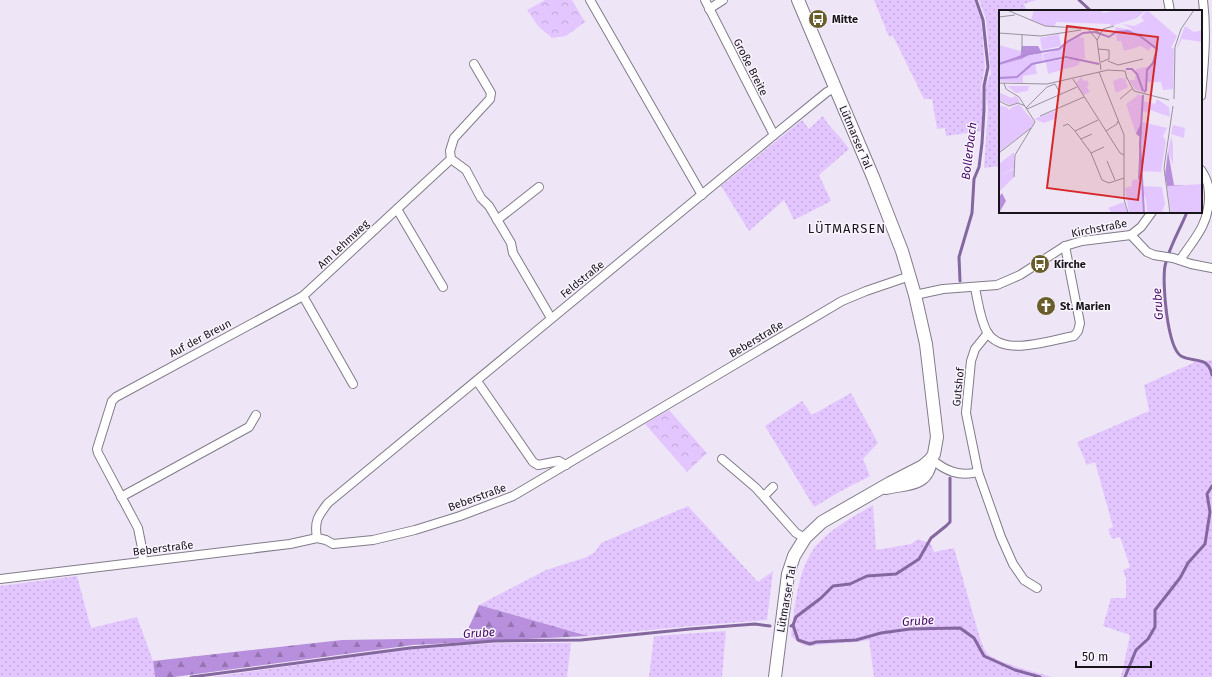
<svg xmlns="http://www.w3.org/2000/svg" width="1212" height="677" viewBox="0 0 1212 677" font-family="'Fira Sans',sans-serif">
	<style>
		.grass { fill: url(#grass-dots) }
		.forest { fill: url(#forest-firs) }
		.park { fill: url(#park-crowns) }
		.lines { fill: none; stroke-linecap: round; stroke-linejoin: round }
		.stream { stroke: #84679e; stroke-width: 3 }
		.street-casing { stroke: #827b89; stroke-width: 10 }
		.secondary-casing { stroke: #827b89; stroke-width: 14 }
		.street { stroke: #fff; stroke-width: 8 }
		.secondary { stroke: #fff; stroke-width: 12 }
		.labels { text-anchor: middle; stroke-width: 3; stroke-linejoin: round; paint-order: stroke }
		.poi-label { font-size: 11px; font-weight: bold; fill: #17141a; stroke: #f9f4fe; text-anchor: start }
		.street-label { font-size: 11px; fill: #17141a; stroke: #f9f4fe }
		.water-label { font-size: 12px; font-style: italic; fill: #450868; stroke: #f9f4fe }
		.quarter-label { font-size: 13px; letter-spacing: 1px; fill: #17141a; stroke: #f9f4fe }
		.inset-river { fill: none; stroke: #b38ad7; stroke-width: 2 }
		.inset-road { fill: none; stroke: #98929e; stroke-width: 1 }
		.view { fill: #d62828; fill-opacity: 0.15; stroke: #d62828; stroke-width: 2 }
		.inset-edge { fill: none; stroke: #17141a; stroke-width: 2 }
	</style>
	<defs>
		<pattern id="grass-dots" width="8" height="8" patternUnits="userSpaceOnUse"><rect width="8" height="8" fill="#e3c6ff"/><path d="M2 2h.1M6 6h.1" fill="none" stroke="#c2a9da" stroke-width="1.8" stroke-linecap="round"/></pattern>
		<pattern id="forest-firs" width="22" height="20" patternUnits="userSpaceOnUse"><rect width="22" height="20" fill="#b88fdd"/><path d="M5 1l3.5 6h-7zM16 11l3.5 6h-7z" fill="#9574b2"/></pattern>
		<pattern id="park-crowns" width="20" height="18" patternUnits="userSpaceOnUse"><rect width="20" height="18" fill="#e3c6ff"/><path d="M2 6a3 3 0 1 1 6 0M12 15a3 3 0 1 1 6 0" fill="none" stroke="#c2a9da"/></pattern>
	</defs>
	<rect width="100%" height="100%" fill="#eee6f6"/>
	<!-- grass -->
	<g class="grass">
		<polygon points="874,0 974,0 981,19 985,67 981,87 983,111 981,131 946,136 945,128 937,129 932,99 924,99 893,36 889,37"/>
		<polygon points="979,0 1037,0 1024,4 1027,11 1000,11 1000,166 984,168 988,110 985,87 991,73 986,19"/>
		<path d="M823 116C829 128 842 137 849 149L819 175 831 201 794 220 784 200 749 231 721 186 802 120 809 129Z"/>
		<polygon points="1212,360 1212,677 1121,677 1130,635 1103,626 1111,598 1126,598 1126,579 1123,570 1130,567 1120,537 1112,539 1108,529 1113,527 1095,462 1087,465 1077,442 1149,411 1144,385 1195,362"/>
		<polygon points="851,393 878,443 863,459 870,476 841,491 814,507 765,426 802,401 812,415"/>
		<path d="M873 505 876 550 911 544 918 539 931 544 934 552 954 548 980 638C982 643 984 651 989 655 1002 664 1035 672 1052 677H874L869 640 856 642 816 645C805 648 799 643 791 636 795 606 797 571 815 547 830 529 853 517 873 505Z"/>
		<polygon points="688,506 758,582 773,571 767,620 692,626 588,636 479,605 546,570 584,558 594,553 601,543"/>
		<polygon points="77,576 91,628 137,617 153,661 155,677 0,677 0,586"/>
		<polygon points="726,631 722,677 649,677 654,636"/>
		<polygon points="496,643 571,643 567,677 211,677 414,649"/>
	</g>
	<!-- forest -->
	<polygon class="forest" points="479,605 588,636 413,645 174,677 155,677 153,661 342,640 464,638"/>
	<!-- park -->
	<g class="park">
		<polygon points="545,0 572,0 585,22 566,36 552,38 538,26 527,10"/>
		<polygon points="669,410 707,453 687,472 645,424"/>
	</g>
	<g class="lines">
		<!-- stream -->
		<g class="stream">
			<polyline points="1079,0 1091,11"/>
			<path d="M1187 212C1180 230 1169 247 1165 266 1162 282 1167 347 1181 356 1193 363 1208 355 1212 375"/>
			<polyline points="960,281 959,257 972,213 974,179 979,167 982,143 984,110 984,86 988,67 983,20 976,0"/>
			<polyline points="793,625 796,617 821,598 833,586 850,584 867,576 896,574 919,559 931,538 946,526 950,522 950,478"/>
			<polyline points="791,626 793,625 798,640 810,644 816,642 856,640 881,633 910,629 960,628 974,638 984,656 1015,670 1040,677"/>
			<polyline points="191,677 410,648 494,641 581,640 690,629 755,624 770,626"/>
			<polyline points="1125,677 1136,650 1148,639 1155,627 1155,610 1180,578 1188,563 1205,544 1210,512 1207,494 1212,486"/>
		</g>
		<defs>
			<g id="street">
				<polyline points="590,0 702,195"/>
				<polyline points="705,0 774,135"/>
				<polyline points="1168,0 1170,11"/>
				<polyline points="709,9 723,0"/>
				<path d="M1201 96C1204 64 1207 32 1203 0"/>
				<polyline points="451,159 466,170 481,198 489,206 511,243 513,253 551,318"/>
				<polyline points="397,209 443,287"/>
				<polyline points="497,220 539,187"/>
				<polyline points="1131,235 1147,252 1154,255 1173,258 1191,264 1212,268"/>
				<path d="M1180 260C1194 239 1208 226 1209 199 1209 186 1208 181 1201 170"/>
				<path d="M975 288C978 302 980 319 987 332 1003 358 1050 340 1074 336L1078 331 1080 323 1065 246"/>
				<polyline points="915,295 943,289 997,285 1020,275 1065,246 1082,241 1131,235 1141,227 1152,212"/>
				<polyline points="303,296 353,384"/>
				<polyline points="988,333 975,349 971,361 966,413 978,472 1001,537 1013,564 1024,580 1037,588"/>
				<polyline points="477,381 533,462 538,465 559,461 566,465"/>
				<polyline points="722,459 756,488 796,533 805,538"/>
				<path d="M931 459C946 471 959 477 978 472"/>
				<polyline points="764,496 773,487"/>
				<polyline points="121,497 249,427 256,415"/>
				<path d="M317 538C314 521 318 516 328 503L774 135 827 92 835 88"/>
				<polyline points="143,561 142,548 138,528 98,453 97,449 112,401 116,397 303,296 451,159 450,151 454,138 490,99 491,93 474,64"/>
				<polyline points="0,579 290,544 317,538 326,540 333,544 373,540 415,530 460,516 513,496 842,301 866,291 910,276"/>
			</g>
			<g id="secondary">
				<path d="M886 488C907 483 928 487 931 459"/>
				<polyline points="775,677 788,574 794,556 805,538 822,522 890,483 923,466 931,459 934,454 937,437 926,344 915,295 902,251 873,177 798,0"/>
			</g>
		</defs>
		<!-- street casing -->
		<use href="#street" class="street-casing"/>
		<!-- secondary casing -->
		<use href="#secondary" class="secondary-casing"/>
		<!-- street -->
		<use href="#street" class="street"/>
		<!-- secondary -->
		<use href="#secondary" class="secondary"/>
	</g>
	<!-- icons -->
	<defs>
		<symbol id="bus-disc" viewBox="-11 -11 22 22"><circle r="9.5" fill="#695e2b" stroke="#f9f4fe"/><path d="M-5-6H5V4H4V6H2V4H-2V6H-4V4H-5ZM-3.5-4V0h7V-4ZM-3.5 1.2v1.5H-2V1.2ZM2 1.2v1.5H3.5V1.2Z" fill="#fff"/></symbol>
		<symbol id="church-disc" viewBox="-11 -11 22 22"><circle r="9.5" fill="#695e2b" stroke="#f9f4fe"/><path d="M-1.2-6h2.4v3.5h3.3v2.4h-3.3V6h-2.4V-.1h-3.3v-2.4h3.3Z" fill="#fff"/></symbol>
	</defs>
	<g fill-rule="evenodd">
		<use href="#bus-disc" x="807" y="8" width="22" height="22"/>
		<use href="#bus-disc" x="1029" y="253" width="22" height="22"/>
		<use href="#church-disc" x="1035" y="295" width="22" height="22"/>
	</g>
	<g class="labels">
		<!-- poi labels -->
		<g class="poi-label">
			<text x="832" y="23">Mitte</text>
			<text x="1054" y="268">Kirche</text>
			<text x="1060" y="310">St. Marien</text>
		</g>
		<!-- street labels -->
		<g class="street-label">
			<text transform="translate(751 67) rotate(63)" y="4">Große Breite</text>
			<text transform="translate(856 137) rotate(67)" y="4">Lütmarser Tal</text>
			<text transform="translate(1099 228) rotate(-11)" y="4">Kirchstraße</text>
			<text transform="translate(343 244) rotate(-43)" y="4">Am Lehmweg</text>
			<text transform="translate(582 279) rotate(-39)" y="4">Feldstraße</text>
			<text transform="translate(200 338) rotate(-28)" y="4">Auf der Breun</text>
			<text transform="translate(756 339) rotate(-31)" y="4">Beberstraße</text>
			<text transform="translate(958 387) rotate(-84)" y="4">Gutshof</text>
			<text transform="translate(477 497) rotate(-20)" y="4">Beberstraße</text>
			<text transform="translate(163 548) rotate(-7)" y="4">Beberstraße</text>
			<text transform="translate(786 599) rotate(-80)" y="4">Lütmarser Tal</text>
		</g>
		<!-- water labels -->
		<g class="water-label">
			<text transform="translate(969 151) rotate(-83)" y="4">Bollerbach</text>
			<text transform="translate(1158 304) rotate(-94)" y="4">Grube</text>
			<text transform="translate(918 621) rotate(-4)" y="4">Grube</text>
			<text transform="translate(479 633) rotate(-4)" y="4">Grube</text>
		</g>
		<!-- quarter labels -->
		<g class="quarter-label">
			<text x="847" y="233">LÜTMARSEN</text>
		</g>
	</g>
	<!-- overview -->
	<g transform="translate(999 10)">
		<rect width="203" height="203" fill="#eee6f6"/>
		<path d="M35 0H104L103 3 120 0H147L138 8 112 16 111 14 57 12 56 16H47L32 10ZM148 0 178 26 172 38H175L174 79 164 80 162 72H148L146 83 136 79 130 70H136L137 59 152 56 158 40 152 37 150 41 142 36 125 41 122 31H118L116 17 134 20 124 14 135 16 145 11 142 7ZM186 16 195 22 203 20V32L183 29 177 40ZM90 22 79 27 85 28 86 49 77 48 81 49 80 55 49 64 47 52 76 48 66 46 45 51 44 44 58 40 67 31ZM0 35 22 41 21 48 0 54ZM43 43 44 52 36 54 38 64 24 66V73L0 71V55L30 45ZM82 67 85 71 88 70 90 75 88 77 91 82 84 85 77 73ZM122 68 126 69 129 77 117 83 114 71ZM8 76H30L29 81 17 83ZM0 82 12 88 17 86 21 92 11 95 0 90ZM137 84 144 86 143 110 137 124 127 94 138 86ZM158 89 170 97 171 107 151 100V103L144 101V91L156 94ZM0 95 9 98 10 101 0 111ZM55 101 58 108 45 113 35 109ZM143 112 168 118 164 126 167 132 162 162 142 161ZM174 115 186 118 185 128 172 124ZM172 126 174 134V155L169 141ZM15 142V158L0 166V154ZM15 159V167L0 182V166ZM139 169H141L142 176 163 177 166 194 163 203H148L147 189 143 182 145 203H130L126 178 133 176V170ZM125 192 129 203H113L109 198Z" fill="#e3c6ff"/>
		<path d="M23 36H39L43 43 30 45 22 49 0 55 21 48ZM143 110 141 169H139L141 127 137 124ZM169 141 175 175H203L173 200 166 165ZM3 183 7 191 0 203V187Z" fill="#b88fdd"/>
		<path d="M20 94 35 112 34 116 0 142V111L13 97Z" fill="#e3c6ff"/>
		<path d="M203 174V203L172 202 168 176Z" fill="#e3c6ff"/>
		<path d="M60 24 62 36 43 40 41 28Z" fill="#e3c6ff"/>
		<path class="inset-river" d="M0 54 29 44 60 39 68 32 84 23 96 22 110 27 117 22 129 21 141 26 158 39 154 53 148 60 147 80 145 82M127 59H133L138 64 144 81M0 68 18 67 33 54 67 47 100 54M144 85 141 134 145 203"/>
		<path class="inset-road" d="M8 0 46 16 95 19 102 24M0 7 16 5M90 20 98 30 102 60M0 23 42 26 82 20M98 30 104 19 115 16M99 39 110 40V49L102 52M23 41V24M109 51 119 55 144 49M100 62 125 125V189L129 203M128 68 135 81 170 90M74 69 121 143 125 145M0 73 48 74 109 60 126 61 128 69M5 73 7 79 20 87 36 112 16 145 15 167M121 89 133 79M175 89 176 37 182 19 195 0M0 91 10 96 19 93 26 96M27 98 48 77 56 74 61 83M28 99 78 77M41 106 85 87M64 116 69 114 76 121 92 143 103 170 110 173 125 168M76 121 99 110M107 121 118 114 119 111M82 129 93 124M0 143 32 118M92 143 105 137M108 151 116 170M171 203 165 158 174 96"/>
		<path class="view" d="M68 16 159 27 139 190 48 178Z"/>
		<rect width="203" height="203" class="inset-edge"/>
	</g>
	<!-- scale -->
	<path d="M1076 661v6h75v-6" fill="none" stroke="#17141a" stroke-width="2"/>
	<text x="1082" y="661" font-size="12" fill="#17141a" stroke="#f9f4fe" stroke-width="3" paint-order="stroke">50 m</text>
</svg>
